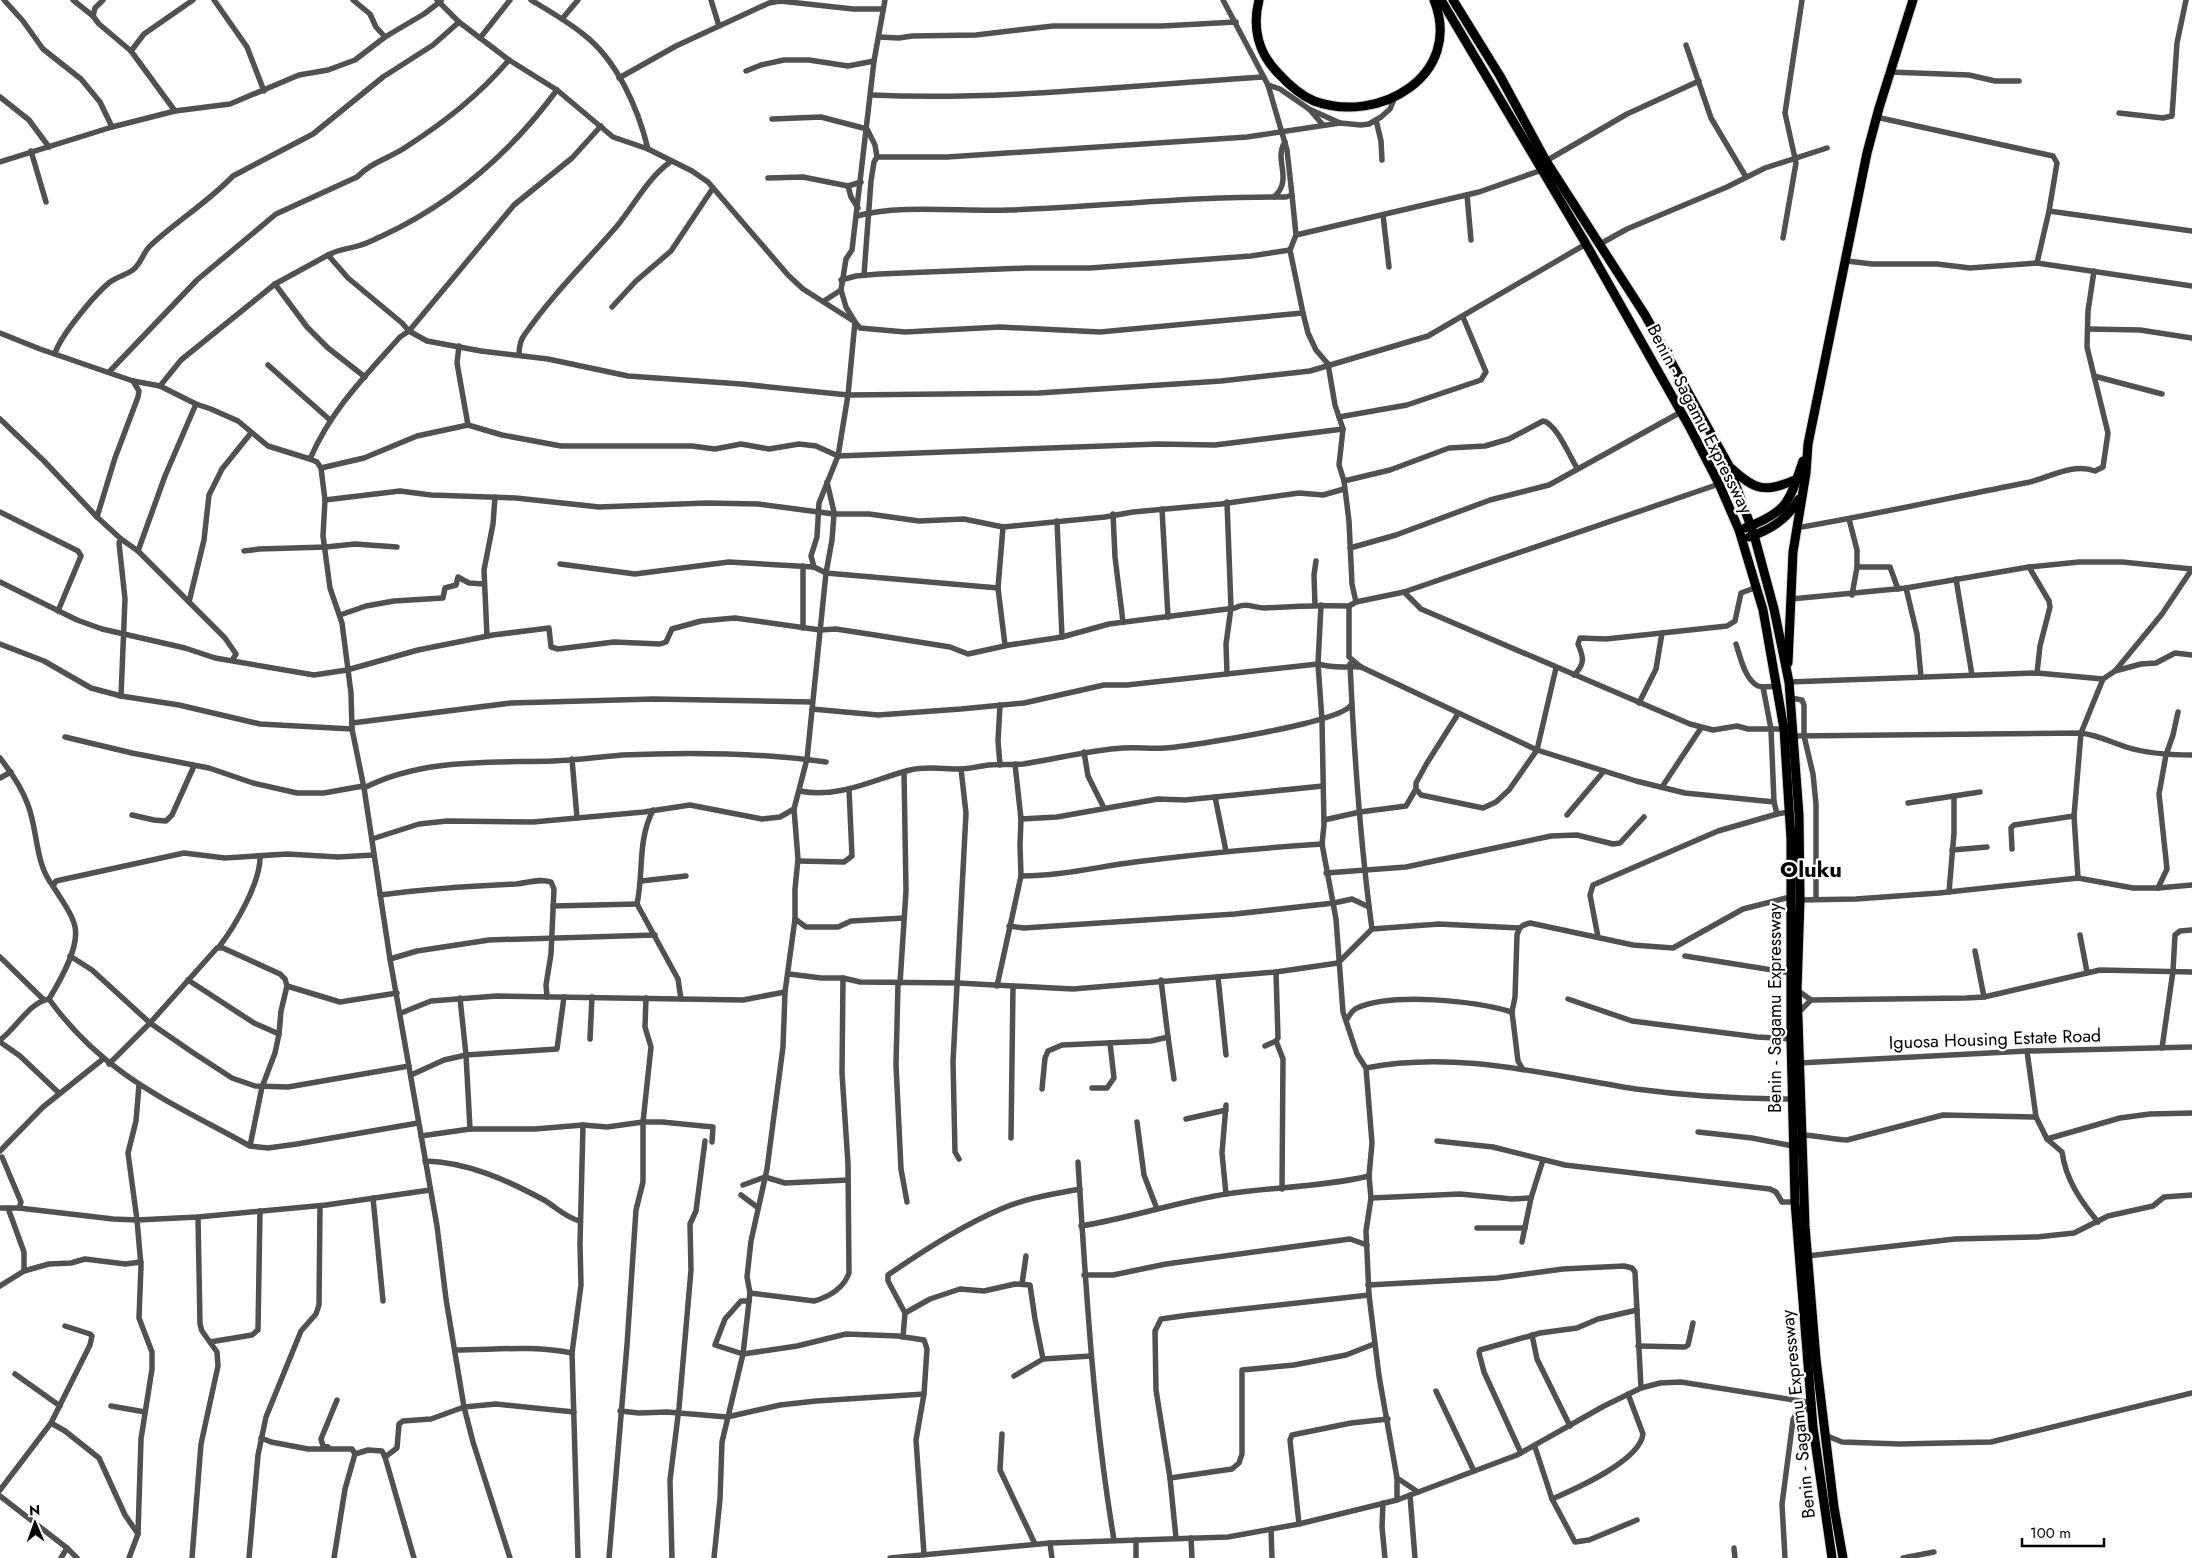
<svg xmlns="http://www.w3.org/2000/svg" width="2192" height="1558" viewBox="0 0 2192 1558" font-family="Jost,sans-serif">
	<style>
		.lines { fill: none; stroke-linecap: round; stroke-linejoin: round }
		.highway-casing { stroke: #dbdbdb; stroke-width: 11 }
		.minor { stroke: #515151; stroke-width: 5.5 }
		.highway { stroke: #000; stroke-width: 9 }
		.labels { text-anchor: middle; stroke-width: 4.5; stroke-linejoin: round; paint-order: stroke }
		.street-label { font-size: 18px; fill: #000; stroke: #fff }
		.district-label { font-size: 22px; font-weight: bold; fill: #000; stroke: #fff }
	</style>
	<rect width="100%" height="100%" fill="#fff"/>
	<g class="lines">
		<defs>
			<g id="highway">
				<path d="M1259 0C1252 27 1258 53 1278 73 1288 84 1300 95 1314 101 1379 125 1464 75 1434 0"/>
				<polyline points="1441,0 1586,244 1689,426 1719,484 1739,530 1763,610 1784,729 1791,839 1791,1039 1795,1202 1813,1427 1832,1558"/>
				<polyline points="1453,0 1500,76 1546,161 1645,315 1728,464 1754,535 1774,609 1789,682 1799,815 1800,900 1797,990 1805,1226 1816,1359 1834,1507 1843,1558"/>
				<path d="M1731 468C1756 491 1765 493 1797 479"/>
				<path d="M1745 528C1788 512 1789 502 1803 461"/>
				<path d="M1749 537C1772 529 1787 519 1799 499"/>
				<polyline points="1788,663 1793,552 1806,473 1808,444 1867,153 1879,108 1913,0"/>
			</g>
		</defs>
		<!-- highway casing -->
		<use href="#highway" class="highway-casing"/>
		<!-- minor -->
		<g class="minor">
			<polyline points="4,0 23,21 43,49 81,79 100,102 112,127"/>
			<polyline points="73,0 93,16"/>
			<polyline points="103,0 95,8 93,16 99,24 131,51 175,111"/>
			<polyline points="214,0 247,47 264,91"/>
			<polyline points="353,0 370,14 376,27 385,37"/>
			<polyline points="437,0 459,22 509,60 557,90 613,137 648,149 692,171 708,182 788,275 803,289 855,322 860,328 905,332 1000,327 1100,332 1303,313"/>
			<path d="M531 0C549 11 567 21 583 34 617 60 638 108 648 149"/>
			<polyline points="711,0 719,26"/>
			<polyline points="562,19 578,0"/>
			<polyline points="879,37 899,38 912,36 976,35 1053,26 1162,26 1236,22"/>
			<polyline points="480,38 510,0"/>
			<polyline points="1686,45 1711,118 1746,177"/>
			<polyline points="131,51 144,34 193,0"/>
			<polyline points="746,71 761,65 784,60 809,60 848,66 874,61"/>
			<polyline points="1889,72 1969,75 1995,81 2019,81"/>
			<polyline points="619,78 676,46 769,3 780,1 853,9 882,9"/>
			<polyline points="1268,85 1280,89 1309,109 1340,123"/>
			<path d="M871 95C1003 101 1133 85 1264 77"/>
			<polyline points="0,97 29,120 49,147"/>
			<polyline points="1310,110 1323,125"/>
			<polyline points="2119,113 2163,118 2172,116 2177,43 2186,0"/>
			<polyline points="1876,117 2053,156 2057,163 2049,211 2037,263"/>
			<polyline points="772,119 821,117 867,129 875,145 877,157"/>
			<polyline points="1376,120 1381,141 1382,160"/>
			<polyline points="31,151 46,202"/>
			<polyline points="1546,161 1627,114 1699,81"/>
			<polyline points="0,162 112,127 175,111 230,104 299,75 328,70 355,60 385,37 424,14 441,1"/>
			<polyline points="768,178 803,177 848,186 861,182"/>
			<polyline points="848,186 851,197 858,208"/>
			<polyline points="1292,195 1296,235 1290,250 1303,313 1308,333 1316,350 1328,364 1335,405 1343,429 1339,465 1344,481 1349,521 1352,584 1356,602"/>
			<polyline points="1467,195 1471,240"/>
			<path d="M1274 197C1294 179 1273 160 1285 142"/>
			<polyline points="2049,211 2192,231"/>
			<polyline points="1383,215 1389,267"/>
			<path d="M857 216C899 204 963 212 1009 210 1101 207 1193 196 1286 197L1292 195 1287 150 1268 85 1223 0"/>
			<polyline points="1296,235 1479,192 1542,170"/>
			<polyline points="1783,238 1796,163 1785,113 1802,0"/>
			<polyline points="1600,244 1627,229 1727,187 1765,168 1827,148"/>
			<path d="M328 255C339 249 349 249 361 245 368 243 375 239 382 236 453 203 511 152 557 90"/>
			<polyline points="1847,261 1872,264 1937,264 1970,268 2037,263 2192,286"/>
			<polyline points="864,275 871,181 874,162 877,157 947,157 1247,137 1340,123 1361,125 1369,124 1381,117 1390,109 1395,97"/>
			<polyline points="841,280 856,276 879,274 1027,268 1090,268 1251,256 1290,250"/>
			<polyline points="275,284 307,327 328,348 365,377"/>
			<polyline points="824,301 841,290"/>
			<polyline points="612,307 636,281 671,251 713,188"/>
			<polyline points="2089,329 2140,330 2192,338"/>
			<polyline points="0,333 40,349 133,381 160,386 196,404 211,409 238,421 268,446 310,459 317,462 321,468 325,500 323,536 330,588 342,623 351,693 352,729 364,788 390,959 437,1226 446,1299 464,1407 473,1442 510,1558"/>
			<polyline points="459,346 457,363 468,425"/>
			<path d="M55 354C59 337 96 293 110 282 118 276 127 275 134 269 142 262 143 252 151 245 177 221 208 202 233 176L313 134 383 77 433 45 459 22"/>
			<path d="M519 355C519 348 520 340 525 334 552 295 586 262 617 226 635 204 647 179 670 162"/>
			<polyline points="268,365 330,420"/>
			<path d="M109 372 197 280 276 214 357 177C371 162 390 158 406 147 446 121 478 96 509 60"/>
			<polyline points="2094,376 2162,394"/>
			<polyline points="160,386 181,360 275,284 328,255 348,278 402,323 409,331 514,205 572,158 601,126"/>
			<polyline points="1339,417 1407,405 1481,380 1486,372 1463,317"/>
			<polyline points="0,419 44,461 97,517 121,539 138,551 225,638 236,654 233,659"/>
			<path d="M310 459C331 410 365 376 400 337L409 331 427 341 481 351 548 359 628 376 741 384 848 395 1039 393 1221 381 1310 371 1428 336 1586 244"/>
			<polyline points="321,468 364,458 417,436 468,425 502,435 561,446 692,446 715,449 741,444 769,449 799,444 816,446 838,456 1158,444 1215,445 1343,429"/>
			<path d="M1344 481 1390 470 1449 448 1485 446 1509 439 1543 421C1556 423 1570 457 1577 468"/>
			<polyline points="827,482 834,512"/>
			<polyline points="325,500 400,491 431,495 516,498 599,507 707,503 758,504 834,514 869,514 919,521 964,519 1003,527 1105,517 1133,512 1221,504 1299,493 1323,495 1344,489"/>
			<polyline points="1162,509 1168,617"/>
			<polyline points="0,512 78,551 81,556 58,611"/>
			<polyline points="834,514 832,540 826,573 998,588"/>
			<polyline points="1113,514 1115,557 1123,622"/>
			<polyline points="97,517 115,458 138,397 139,391 133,381"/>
			<polyline points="1849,519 1857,550 1857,567 1852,595"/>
			<polyline points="1057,521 1062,637"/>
			<polyline points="1003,527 998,588 1005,645"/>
			<path d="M1796 528C1873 515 1949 498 2025 483 2048 479 2072 462 2095 471L2103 467 2108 433 2087 347 2088 311 2094 271"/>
			<polyline points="121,539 119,543 125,599 121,696"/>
			<polyline points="1350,548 1396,535 1490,500 1549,485 1681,412"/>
			<polyline points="138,551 165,476 196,404"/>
			<polyline points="244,551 259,549 326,547 355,544 397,547"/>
			<polyline points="560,564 635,574 729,562 814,567"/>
			<polyline points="1857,567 1890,567 1898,589"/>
			<polyline points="2029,567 2049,601 2050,607 2040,646 2037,673"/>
			<polyline points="1956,579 1972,675"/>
			<path d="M0 582 77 620 102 629 185 648 215 658 314 675 347 670 418 650 493 635 549 628 551 647 558 649 614 642 660 644 666 642 672 629 701 621 735 618 820 630 836 629 875 635 950 647 968 654 1009 645 1062 637 1109 624 1235 608C1246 602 1254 608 1265 608 1294 606 1321 605 1349 606L1356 602 1404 592 1719 484"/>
			<polyline points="1906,588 1917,634 1921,677"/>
			<polyline points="1404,592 1421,609 1690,724 1713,730 1737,726 1748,729 1784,729"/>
			<polyline points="1791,599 1906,588 2029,567 2079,562 2122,562 2192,569"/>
			<polyline points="189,602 204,540 209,495 222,469 251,433"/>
			<polyline points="1315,605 1314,575 1316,561"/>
			<polyline points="1321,605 1318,664 1322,720 1324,825 1322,844 1336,919 1343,1012 1357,1054 1366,1068 1372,1143 1369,1176 1371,1198 1366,1231 1369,1295 1379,1376 1397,1478 1397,1500"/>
			<polyline points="1349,606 1349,657 1361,667 1537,750 1636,781 1685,793 1774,802 1777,814 1789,812"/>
			<polyline points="340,615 366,606 394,601 443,598 445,588 456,585 458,577 469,583 484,584"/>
			<polyline points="803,628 803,566"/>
			<polyline points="487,636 484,570 493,524 495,497"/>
			<polyline points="0,644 44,661 91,688 121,696 179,705 260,724 352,729"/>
			<path d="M1736 644C1740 656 1745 680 1758 686 1764 688 1772 686 1778 686"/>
			<path d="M1350 664C1354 752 1360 841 1372 929"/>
			<polyline points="2115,671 2141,664 2156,663 2175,653 2192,655"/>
			<polyline points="1227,674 1226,644 1231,608 1227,502"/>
			<path d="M1574 675C1585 664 1584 658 1578 644L1580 638 1606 639 1727 626 1735 621 1741 593 1757 587"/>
			<polyline points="1789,682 2037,673 2103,679"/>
			<polyline points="1763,687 1771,729 1774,802"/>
			<polyline points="1791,698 1802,700 1804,705 1804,736 1813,774 1816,804 1816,899"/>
			<polyline points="1639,703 1656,669 1662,633"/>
			<polyline points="1000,705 998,741 1000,765"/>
			<path d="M812 709 878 715 961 709 1024 703 1104 685H1127L1318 664C1337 669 1343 666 1361 667"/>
			<polyline points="352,723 511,703 653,699 812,702"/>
			<path d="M1794 736 2081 733C2097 735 2111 742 2126 747 2148 754 2169 755 2192 755"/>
			<polyline points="65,737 132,753 209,768 253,783 297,793 324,793 363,786"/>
			<polyline points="1084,752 1088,776 1104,808"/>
			<path d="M0 758C11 772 22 788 28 805 38 831 35 864 53 886"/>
			<polyline points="572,759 577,818"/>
			<polyline points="0,778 11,772"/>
			<polyline points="1662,787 1701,728"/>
			<path d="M364 788C422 758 490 763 553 761 576 760 599 757 622 755 687 752 762 753 826 762"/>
			<polyline points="1416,789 1421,795 1483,808 1496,802 1509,790 1537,750 1556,668"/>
			<path d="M800 791C839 799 874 779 910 770 926 766 943 769 959 769 969 769 979 766 989 765 1000 764 1011 765 1023 764 1057 759 1089 750 1123 748 1137 747 1151 749 1165 748 1192 746 1340 723 1351 705"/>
			<polyline points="1215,797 1226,851"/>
			<polyline points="1908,803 1980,792"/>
			<path d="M653 810C637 842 644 871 637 904L678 979 681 999"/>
			<polyline points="132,815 154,820 166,821 172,815 194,766"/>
			<polyline points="1567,815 1604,771"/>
			<polyline points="1021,819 1057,817 1158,799 1185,800 1323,786"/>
			<polyline points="1324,820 1360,812 1406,806 1416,789 1416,783 1427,763 1458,714"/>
			<polyline points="372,839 419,824 447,821 533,822 644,812 690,805 762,819 780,817 794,809"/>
			<polyline points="2012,849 2011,828 2014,825 2074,816"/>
			<polyline points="1952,850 1987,847"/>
			<polyline points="798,861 844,862 852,856 849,789"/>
			<polyline points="1326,873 1406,867 1551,836 1577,835 1613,844 1620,843 1644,817"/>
			<path d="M1021 876C1060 876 1097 867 1135 862 1197 854 1260 848 1322 844"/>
			<polyline points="2078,878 2074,816 2081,733 2103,679 2115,671 2162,614 2192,569"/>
			<polyline points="641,881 686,876"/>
			<polyline points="2158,888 2167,869 2159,794 2166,755 2173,735 2178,712"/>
			<polyline points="1949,892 1954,833 1954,796"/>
			<path d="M380 895C426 889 470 886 516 884 528 883 539 878 551 882L554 889 551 954 546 985 547 997"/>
			<polyline points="1800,900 1856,899 1939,893 2078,878 2133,888 2158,888 2192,885"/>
			<polyline points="553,906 637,904"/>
			<polyline points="795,919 806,927 838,927 851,921 904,918"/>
			<polyline points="1009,926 1024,928 1235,914 1334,903 1352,899 1369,907"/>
			<polyline points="2080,935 2087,972"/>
			<polyline points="1598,937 1590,895 1593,885 1718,831 1777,814"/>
			<path d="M219 947C235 926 261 882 260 856"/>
			<polyline points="1975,951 1984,997"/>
			<polyline points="70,956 92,970 150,1023 192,1052 232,1078 255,1086 288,1087 409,1066"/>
			<polyline points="1685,956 1791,973"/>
			<polyline points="0,957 44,1000"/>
			<polyline points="390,959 417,951 489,940 655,935"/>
			<polyline points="789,974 821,978 843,978 860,982 958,983 1073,989 1276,972 1338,963 1372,929 1439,924 1519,928"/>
			<polyline points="1218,977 1226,1055"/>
			<polyline points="188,980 254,1023 279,1034"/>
			<polyline points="898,983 896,1065 901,1169 907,1202"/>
			<polyline points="900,983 906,891 904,772"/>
			<polyline points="287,986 340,1002 397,993"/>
			<polyline points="997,986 1021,876 1020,845 1021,819 1015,764"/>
			<polyline points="1797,990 1811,1000 1966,998 1984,997 2100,970 2192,972"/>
			<path d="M49 999C60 981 82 944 74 923 70 910 60 898 53 886L56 881 184 853 225 858 287 854 338 857 374 855"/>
			<polyline points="1568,999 1632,1021 1757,1037 1794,1039"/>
			<polyline points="401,1013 431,1001 497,996 743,1000 785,992"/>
			<polyline points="1798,1013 1811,1000"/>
			<path d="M1347 1019C1350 1015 1352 1010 1357 1008 1393 992 1475 1001 1512 1012"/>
			<polyline points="1168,1037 1174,1079"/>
			<polyline points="590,1039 592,997"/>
			<path d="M0 1040C17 1028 28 1003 49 999 104 1076 171 1102 250 1146L268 1148 297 1144 418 1123"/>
			<polyline points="1276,1041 1283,1059 1282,1189"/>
			<polyline points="0,1042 20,1056 59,1093"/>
			<polyline points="1265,1046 1276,1041 1278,1038 1276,972"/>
			<polyline points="2162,1048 2173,971 2175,935 2180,931 2192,930"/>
			<path d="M2027 1051 2036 1117 2047 1139 2062 1152C2066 1180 2080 1200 2098 1222"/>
			<polyline points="1799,1063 2027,1051 2192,1047"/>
			<polyline points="109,1064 150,1023 217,948 223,948 280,974 285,979 287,986 281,1011 279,1034 275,1053 262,1087 250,1146"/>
			<path d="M1366 1068C1457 1050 1547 1075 1636 1089 1688 1096 1740 1099 1791 1099"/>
			<path d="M1522 1068 1518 1061 1512 1012 1515 997 1517 935C1519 927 1522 925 1530 923L1633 945 1673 948 1743 909 1790 897"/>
			<polyline points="411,1075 444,1060 466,1055 460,998"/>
			<polyline points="1092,1088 1107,1088 1114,1078 1110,1043"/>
			<polyline points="1042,1089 1045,1058 1048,1051 1062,1045 1151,1041 1168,1037 1161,980"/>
			<polyline points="1226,1105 1222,1153 1226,1194"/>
			<polyline points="1186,1119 1226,1110"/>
			<polyline points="1137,1122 1144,1175 1157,1209"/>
			<polyline points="470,1129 466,1055 557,1049 564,997"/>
			<polyline points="1698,1132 1752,1138 1793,1146"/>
			<path d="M1802 1135C1818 1135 1832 1140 1847 1140L1943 1115 2036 1117"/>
			<polyline points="421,1136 470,1129 535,1129 583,1125 607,1127 643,1122 662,1122 713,1127 712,1142"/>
			<polyline points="1011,1138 1013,986"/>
			<polyline points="2047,1139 2120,1118 2150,1114 2192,1113"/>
			<polyline points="1437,1141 1493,1147 1565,1165 1770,1189 1776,1192 1782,1202 1795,1202"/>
			<polyline points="0,1151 43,1107 103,1059"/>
			<polyline points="2,1157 21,1202 19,1208"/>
			<polyline points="959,1159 955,1152 953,1062 966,813 961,769"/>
			<path d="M425 1161C467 1162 507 1180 544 1200 556 1207 566 1218 580 1221"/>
			<path d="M1078 1162C1086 1288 1093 1415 1114 1540"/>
			<polyline points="743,1185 765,1177 785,1183 848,1180"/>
			<polyline points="741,1195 757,1207"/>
			<polyline points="373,1198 383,1301"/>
			<polyline points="1371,1198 1460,1194 1512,1199 1531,1198"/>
			<polyline points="0,1208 19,1208 113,1219 137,1220 128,1153 136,1121 139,1085"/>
			<polyline points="8,1208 24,1252 24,1271"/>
			<path d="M1081 1226C1130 1218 1177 1202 1226 1194 1274 1187 1322 1187 1369 1176"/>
			<polyline points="1477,1228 1525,1228"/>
			<polyline points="1522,1242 1531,1198 1543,1160"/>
			<polyline points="1807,1256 1955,1239 2037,1237 2074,1233 2108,1216 2153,1206 2164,1197 2192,1195"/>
			<polyline points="1084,1275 1113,1275 1166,1264 1350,1239 1367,1245"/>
			<polyline points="1022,1284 1026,1256"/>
			<polyline points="1368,1285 1497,1278 1563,1269 1624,1266 1632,1268 1635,1272 1641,1388"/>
			<polyline points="0,1286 24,1271 49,1264 71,1263 85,1259 125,1264 141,1262"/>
			<path d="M750 1293 814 1301C829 1297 844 1288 849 1273L848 1164 842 1073 843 978"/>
			<polyline points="749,1301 741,1301 725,1319 715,1345 743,1354 797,1346 846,1334 898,1336 924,1340 927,1349 924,1394 916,1440 924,1554"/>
			<path d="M905 1313 888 1281V1275C924 1250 961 1226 1001 1209 1026 1198 1054 1194 1080 1189"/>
			<polyline points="1532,1335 1537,1359 1570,1426"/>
			<polyline points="903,1337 905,1313 930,1299 960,1289 984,1291 1015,1284 1030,1285 1035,1319 1043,1359"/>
			<polyline points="210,1342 252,1335 258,1330 260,1211"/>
			<polyline points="1638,1346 1685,1347 1688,1345 1693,1323"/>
			<path d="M455 1350C494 1350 533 1345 572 1353"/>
			<polyline points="15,1374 60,1406"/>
			<polyline points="1014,1376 1043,1359 1091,1356"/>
			<polyline points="1436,1391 1474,1471"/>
			<polyline points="111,1406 145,1412"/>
			<polyline points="620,1411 639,1413 667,1412 727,1417 780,1405 816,1401 924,1394"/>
			<polyline points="51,1423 65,1431 99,1458 125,1515 138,1534"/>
			<polyline points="1002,1434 1000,1470 1035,1544"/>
			<polyline points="1825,1435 1842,1442 1900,1444 1991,1442 2192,1393"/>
			<polyline points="261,1438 271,1442 308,1449 352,1449 355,1454"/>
			<polyline points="328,1447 323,1446 321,1439 337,1400"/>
			<polyline points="1535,1447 1552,1499 1575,1542 1589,1540 1637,1520"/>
			<polyline points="1521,1453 1484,1372 1479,1353 1480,1350 1540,1333 1577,1328 1598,1319 1637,1310"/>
			<polyline points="355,1454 368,1450 382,1451 385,1457 414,1558"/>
			<polyline points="385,1457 397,1448 399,1424 403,1421 431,1419 464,1407 496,1404 574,1412"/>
			<polyline points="1170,1478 1232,1469 1239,1463 1242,1454 1242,1370 1294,1365 1346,1355 1374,1344"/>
			<polyline points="1397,1478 1418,1492"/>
			<polyline points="0,1490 51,1423 90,1345 92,1336 90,1334 65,1326"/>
			<polyline points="1410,1495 1415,1558"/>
			<polyline points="0,1496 67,1548 77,1558"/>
			<path d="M1552 1499C1575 1489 1640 1461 1643 1434L1628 1394"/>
			<polyline points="1383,1503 1382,1527 1385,1558"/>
			<polyline points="1299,1524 1290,1440 1292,1435 1351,1423 1388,1419"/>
			<polyline points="1271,1529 1272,1558"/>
			<polyline points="1176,1538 1170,1478 1156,1390 1155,1331 1161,1319 1189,1315 1369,1295"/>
			<polyline points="1191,1538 1192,1558"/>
			<polyline points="1050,1543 1052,1558"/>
			<polyline points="1734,1548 1735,1558"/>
			<polyline points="61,1558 67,1548"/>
			<polyline points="129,1558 138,1534 141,1439 152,1369 152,1352 139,1318 141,1266 137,1220 198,1217 326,1205 430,1190"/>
			<polyline points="192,1558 201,1444 218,1366 217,1352 202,1331 200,1324 198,1217"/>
			<polyline points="249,1558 258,1455 266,1417 301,1331 316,1314 319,1305 320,1206"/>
			<polyline points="334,1558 345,1489 355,1454"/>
			<polyline points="578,1558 572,1353 581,1285 580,1244 583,1125"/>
			<polyline points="609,1558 627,1345 636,1210 643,1182 643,1122 651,1047 645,1027 646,998"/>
			<polyline points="672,1558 670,1480 679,1408 691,1270 690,1224 696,1211 705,1141"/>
			<polyline points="714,1558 720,1499 722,1442 743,1354 750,1293 747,1277 751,1241 767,1169 783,1047 785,992 795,919 795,889 798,859 794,809 807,759 826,573 814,567 811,556 817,537 819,503 838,456 848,395 855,322 846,307 841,290 846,259 852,250 874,61 885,0"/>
			<polyline points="890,1558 1050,1543 1228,1537 1299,1524 1397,1500 1517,1455 1604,1406 1641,1388 1660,1383 1681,1382 1813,1403"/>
			<polyline points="1136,1558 1136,1540"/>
			<polyline points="1785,1558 1782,1504 1793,1420 1796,1414 1812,1407"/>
			<polyline points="1903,1558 1934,1552"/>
		</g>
		<!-- highway -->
		<use href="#highway" class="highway"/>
	</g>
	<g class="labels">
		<!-- street labels -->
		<g class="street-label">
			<text transform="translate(1700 419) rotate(63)" y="6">Benin - Sagamu Expressway</text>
			<text transform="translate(1775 1008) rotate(-90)" y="6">Benin - Sagamu Expressway</text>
			<text transform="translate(1995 1039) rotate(-2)" y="6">Iguosa Housing Estate Road</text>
			<text transform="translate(1798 1414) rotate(-96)" y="6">Benin - Sagamu Expressway</text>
		</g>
		<!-- district labels -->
		<g class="district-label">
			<text x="1811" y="877">Oluku</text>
		</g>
	</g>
	<!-- north arrow -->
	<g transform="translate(35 1523) rotate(358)" stroke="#ffffff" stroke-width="4" paint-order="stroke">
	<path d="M0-4L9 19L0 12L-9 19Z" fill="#000000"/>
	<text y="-8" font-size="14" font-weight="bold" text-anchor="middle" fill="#000000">N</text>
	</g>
	<!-- scale -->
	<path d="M2022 1538v8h82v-8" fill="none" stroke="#000000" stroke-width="2.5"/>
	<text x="2030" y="1538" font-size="15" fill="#000000" stroke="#ffffff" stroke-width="4" paint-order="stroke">100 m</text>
</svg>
